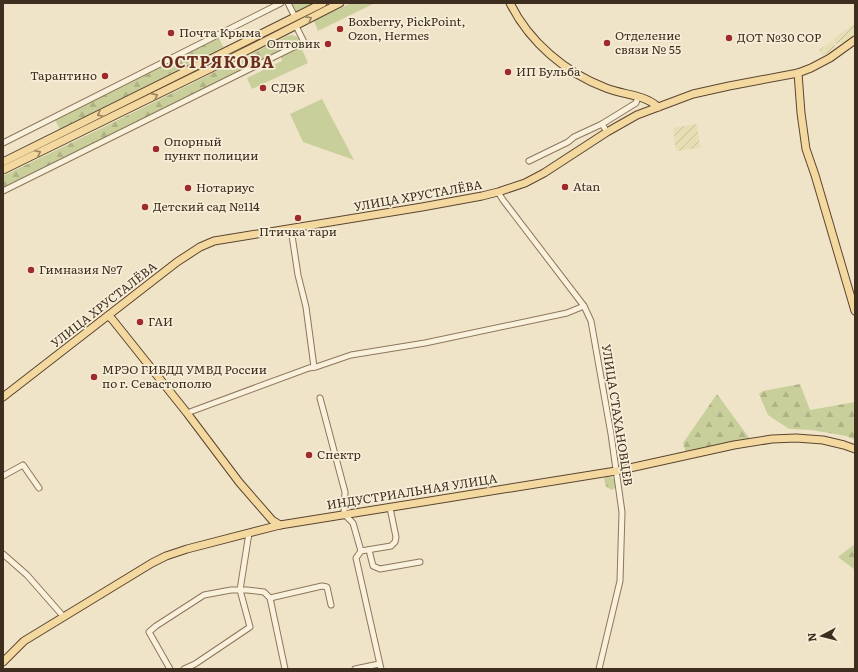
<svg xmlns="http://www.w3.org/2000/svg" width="858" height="672" viewBox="0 0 858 672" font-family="Literata,serif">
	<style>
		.farmland { fill: url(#farmland-furrows) }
		.grass { fill: url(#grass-tufts) }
		.forest { fill: url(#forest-firs) }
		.green { fill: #c9cf9b }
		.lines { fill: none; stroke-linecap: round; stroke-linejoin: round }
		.minor-casing { stroke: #8d765c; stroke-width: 7 }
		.major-casing { stroke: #5b4430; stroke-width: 9 }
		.minor { stroke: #faf1dc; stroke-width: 5 }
		.major { stroke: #f3d9a0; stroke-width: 7 }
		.oneway { stroke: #988460 }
		.poi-dot { fill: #9e2a2b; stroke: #f7eed8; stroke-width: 1.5 }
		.labels { text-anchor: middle; stroke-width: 3.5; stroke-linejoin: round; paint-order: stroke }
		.poi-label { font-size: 12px; fill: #3d2e20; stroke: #f7eed8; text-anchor: start }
		.street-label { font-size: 12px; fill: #3d2e20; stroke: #f7eed8 }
		.district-label { font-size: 16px; font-weight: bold; letter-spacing: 1px; fill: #6b2e1e; stroke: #f7eed8 }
	</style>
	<defs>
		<pattern id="farmland-furrows" width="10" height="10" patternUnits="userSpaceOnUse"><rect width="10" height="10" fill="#e6deb5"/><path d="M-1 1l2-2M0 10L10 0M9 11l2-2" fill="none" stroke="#c6bf9b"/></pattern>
		<pattern id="grass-tufts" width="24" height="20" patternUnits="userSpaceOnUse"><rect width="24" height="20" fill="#c9cf9b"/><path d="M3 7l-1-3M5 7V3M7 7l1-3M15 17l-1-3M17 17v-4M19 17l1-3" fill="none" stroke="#aeb285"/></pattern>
		<pattern id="forest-firs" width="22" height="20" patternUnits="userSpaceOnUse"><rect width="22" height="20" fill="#c9cf9b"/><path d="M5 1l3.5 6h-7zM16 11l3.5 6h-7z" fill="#aeb285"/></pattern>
	</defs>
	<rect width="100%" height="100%" fill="#f0e4c8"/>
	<!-- farmland -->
	<g class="farmland">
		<polygon points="855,23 855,35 854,36 846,42 835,44 833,39"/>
		<polygon points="832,41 836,47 835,49 823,56 819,50"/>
		<polygon points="697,124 700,148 676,151 673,128"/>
	</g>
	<!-- grass -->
	<path class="grass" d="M606 477C614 476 617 481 615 488L612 490 606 487 604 479Z"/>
	<!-- forest -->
	<g class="forest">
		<polygon points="292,35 298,37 300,41 299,42 3,188 3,176 106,126 287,36"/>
		<polygon points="219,38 223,47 60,129 54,118"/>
		<polygon points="800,384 810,410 855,402 855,440 846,436 829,433 811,430 789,429 768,415 759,394 763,391"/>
		<polygon points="717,394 750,439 686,453 683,443"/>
		<polygon points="855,544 855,570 838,557"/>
	</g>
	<!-- green -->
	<g class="green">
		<polygon points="292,3 316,3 296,13 291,4"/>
		<polygon points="351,3 375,3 318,31 314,21"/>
		<polygon points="301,47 308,63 252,89 247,78 282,61 281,56"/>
		<polygon points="322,99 354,160 303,142 290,114"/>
	</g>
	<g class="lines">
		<defs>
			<g id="minor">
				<polyline points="288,3 295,17"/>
				<polyline points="602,124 636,103 638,97"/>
				<polyline points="3,143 281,3"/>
				<polyline points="529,161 568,142 574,137 602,124 607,132"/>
				<polyline points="3,191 304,42 296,26"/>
				<polyline points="498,192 503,200 584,306 591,321 611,434 622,512 620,581 599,669"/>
				<polyline points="291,229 298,275 306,307 314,367"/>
				<polyline points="320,398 345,492 344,514 353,523 361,551"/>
				<polyline points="187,413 309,368 316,367 351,355 425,343 567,313 584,306"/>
				<polyline points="3,476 23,465 39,488"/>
				<polyline points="369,550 373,566 380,569 420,562"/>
				<polyline points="3,554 27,575 63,616"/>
				<polyline points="270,598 322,586 327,587 331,605"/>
				<polyline points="170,669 149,632 156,626 204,595 231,590 247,590 264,592 270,598 285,669"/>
				<polyline points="184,669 195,664 250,627 240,590 249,533"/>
				<polyline points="355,669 379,664"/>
				<polyline points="381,669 356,558 361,551 391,546 395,542 396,537 390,508"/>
			</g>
			<g id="major">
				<path d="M510 3C529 42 566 73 606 88 623 95 644 94 658 107"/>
				<polyline points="798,73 801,113 806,149 815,175 855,311"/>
				<polyline points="3,162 323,3"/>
				<polyline points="3,170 240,54 340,3"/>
				<polyline points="108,316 112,319 187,413 239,482 272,520 280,525"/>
				<polyline points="3,397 177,262 200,247 214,241 422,207 482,196 498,192 525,183 544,173 607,132 637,115 693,94 729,86 798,73 811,68 830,58 855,40"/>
				<polyline points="3,662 24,641 152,563 166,556 187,549 280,525 616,471 734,445 772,439 796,438 823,440 844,445 855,449"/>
			</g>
		</defs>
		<!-- minor casing -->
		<use href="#minor" class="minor-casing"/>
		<!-- major casing -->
		<use href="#major" class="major-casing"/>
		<!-- minor -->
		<use href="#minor" class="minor"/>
		<!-- major -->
		<use href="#major" class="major"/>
	</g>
	<!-- one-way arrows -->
	<defs><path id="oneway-chevron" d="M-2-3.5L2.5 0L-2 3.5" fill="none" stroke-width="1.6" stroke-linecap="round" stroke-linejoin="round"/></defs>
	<g class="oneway">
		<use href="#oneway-chevron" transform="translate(309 19) rotate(-28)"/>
		<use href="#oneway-chevron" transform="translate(155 96) rotate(-26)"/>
		<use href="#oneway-chevron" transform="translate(100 114) rotate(153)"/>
		<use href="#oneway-chevron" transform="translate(38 153) rotate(-26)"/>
	</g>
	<!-- markers -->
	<g class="poi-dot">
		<circle cx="340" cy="29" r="4"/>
		<circle cx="171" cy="33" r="4"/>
		<circle cx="729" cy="38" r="4"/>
		<circle cx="607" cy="43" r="4"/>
		<circle cx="328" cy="44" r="4"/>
		<circle cx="508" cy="72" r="4"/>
		<circle cx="105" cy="76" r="4"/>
		<circle cx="263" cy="88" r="4"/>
		<circle cx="156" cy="149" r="4"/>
		<circle cx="565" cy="187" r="4"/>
		<circle cx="188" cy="188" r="4"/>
		<circle cx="145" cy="207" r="4"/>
		<circle cx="298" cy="218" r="4"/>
		<circle cx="31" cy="270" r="4"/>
		<circle cx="140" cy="322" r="4"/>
		<circle cx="94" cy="377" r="4"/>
		<circle cx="309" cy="455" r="4"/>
	</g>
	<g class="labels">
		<!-- poi labels -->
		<g class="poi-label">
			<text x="348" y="26">Boxberry, PickPoint,<tspan x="348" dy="14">Ozon, Hermes</tspan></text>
			<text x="179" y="37">Почта Крыма</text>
			<text x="615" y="40">Отделение<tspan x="615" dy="14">связи № 55</tspan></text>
			<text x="737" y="42">ДОТ №30 СОР</text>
			<text x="320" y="48" text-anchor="end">Оптовик</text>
			<text x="516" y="76">ИП Бульба</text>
			<text x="97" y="80" text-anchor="end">Тарантино</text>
			<text x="271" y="92">СДЭК</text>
			<text x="164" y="146">Опорный<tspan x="164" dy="14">пункт полиции</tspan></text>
			<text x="573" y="191">Atan</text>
			<text x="196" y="192">Нотариус</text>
			<text x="153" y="211">Детский сад №114</text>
			<text x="298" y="236" text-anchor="middle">Птичка тари</text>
			<text x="39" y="274">Гимназия №7</text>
			<text x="148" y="326">ГАИ</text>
			<text x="102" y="374">МРЭО ГИБДД УМВД России<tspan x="102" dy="14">по г. Севастополю</tspan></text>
			<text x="317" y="459">Спектр</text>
		</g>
		<!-- street labels -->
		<g class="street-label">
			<text transform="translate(418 196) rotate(-10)" y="4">УЛИЦА ХРУСТАЛЁВА</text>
			<text transform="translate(104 305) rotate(-38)" y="4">УЛИЦА ХРУСТАЛЁВА</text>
			<text transform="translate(617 415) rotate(81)" y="4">УЛИЦА СТАХАНОВЦЕВ</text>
			<text transform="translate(412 492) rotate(-9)" y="4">ИНДУСТРИАЛЬНАЯ УЛИЦА</text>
		</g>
		<!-- district labels -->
		<g class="district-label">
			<text x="218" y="68">ОСТРЯКОВА</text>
		</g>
	</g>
	<!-- border -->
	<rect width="858" height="672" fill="none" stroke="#3d2e20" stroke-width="8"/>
	<!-- north arrow -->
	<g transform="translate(822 636) rotate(263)" stroke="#f7eed8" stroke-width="3" paint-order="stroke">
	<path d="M0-3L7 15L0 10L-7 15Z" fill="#3d2e20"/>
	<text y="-6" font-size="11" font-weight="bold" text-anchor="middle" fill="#3d2e20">N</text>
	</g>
</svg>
